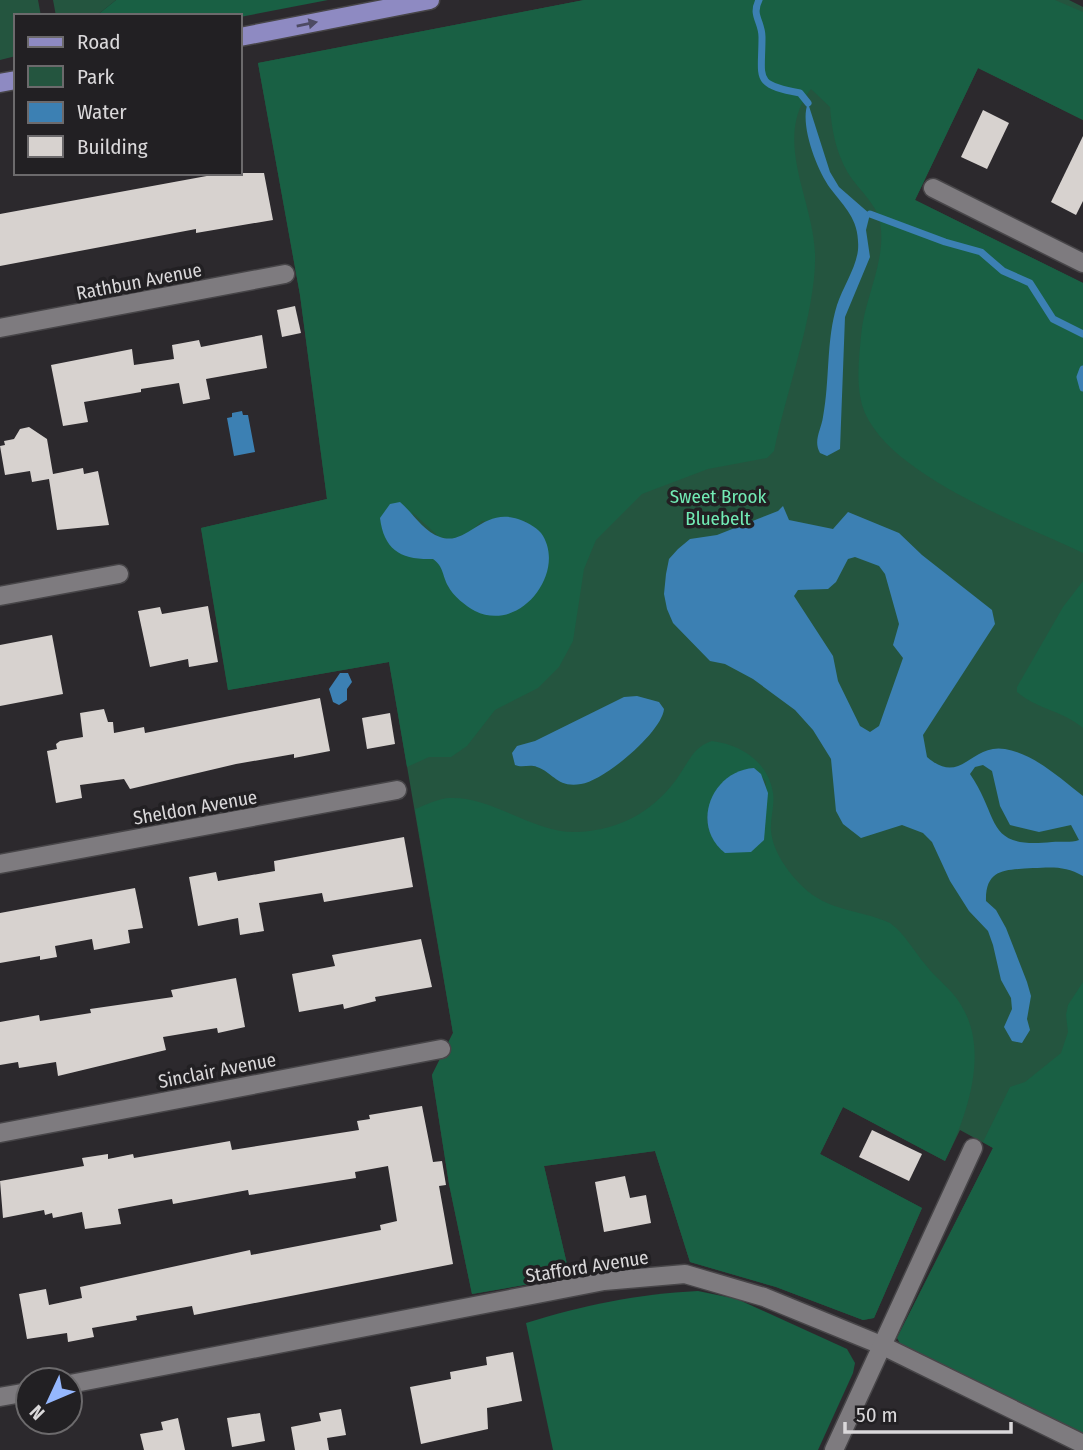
<svg xmlns="http://www.w3.org/2000/svg" width="1083" height="1450" viewBox="0 0 1083 1450" font-family="'Fira Sans Condensed',sans-serif">
	<style>
		.green { fill: #24553f }
		.forest { fill: #196044; fill-rule: evenodd }
		.water { fill: #3c80b3; fill-rule: evenodd }
		.lines { fill: none; stroke-linecap: round; stroke-linejoin: round }
		.stream { stroke: #3c80b3; stroke-width: 7 }
		.building { fill: #d7d2cf }
		.minor-casing { stroke: #474548; stroke-width: 21 }
		.major-casing { stroke: #474548; stroke-width: 21 }
		.minor { stroke: #7e7b7f; stroke-width: 18 }
		.major { stroke: #8e8ac2; stroke-width: 18 }
		.oneway { fill: #4d4a63 }
		.labels { text-anchor: middle; stroke-width: 7; stroke-linejoin: round; paint-order: stroke }
		.street-label { font-size: 19px; fill: #dad8da; stroke: #222023 }
		.park-label { font-size: 19px; fill: #72ebb5; stroke: #222023 }
	</style>
	<rect width="100%" height="100%" fill="#2c292d"/>
	<!-- green -->
	<g class="green">
		<polygon points="0,0 38,0 41,16 16,16 16,56 0,60"/>
		<polygon points="53,0 116,0 96,16 56,16"/>
		<polygon points="584,0 1069,0 1083,7 1083,120 978,68 915,200 1083,283 1083,1436 897,1338 993,1148 960,1130 945,1161 843,1107 820,1154 922,1208 874,1318 863,1320 776,1287 690,1262 655,1151 544,1166 570,1277 472,1294 449,1184 432,1075 453,1033 389,662 228,690 201,528 327,499 300,295 258,63"/>
	</g>
	<!-- forest -->
	<g class="forest">
		<polygon points="116,0 328,0 240,17 96,16"/>
		<path d="M584 0H1055L1083 12V120L978 68 915 200 1083 283V553C1021 523 883 474 862 405 856 383 859 358 861 336 864 298 887 261 880 222 877 204 857 188 848 173 836 152 832 132 830 107L811 89C772 139 813 198 815 253 817 309 786 392 774 451L767 458 708 469 642 494 596 540 584 569 573 641 559 667 538 688 495 710 467 746 451 757H429L407 767 389 662 228 690 201 528 327 499 300 295 258 63ZM412 512 439 537 452 539 470 532 482 521H525L540 533 547 549 477 612 448 587 441 565 433 559Z"/>
		<path d="M1083 581V728C1063 711 1037 709 1017 692V687L1063 607Z"/>
		<path d="M712 741C742 745 768 762 773 793 775 805 770 818 771 831 773 852 788 872 802 886 828 912 859 909 890 923 905 934 913 950 925 964 936 979 952 989 961 1005 990 1051 967 1116 945 1161L843 1107 820 1154 922 1208 874 1318 863 1320 776 1287 690 1262 655 1151 544 1166 570 1277 472 1294 449 1184 432 1075 453 1033 415 809C426 805 439 798 450 798 492 796 535 834 578 832 622 830 657 809 680 774 690 759 695 746 712 741ZM754 768 766 782 765 829 751 852C726 848 707 844 707 815Z"/>
		<polygon points="1083,982 1083,1436 903,1349 897,1338 993,1148 983,1142 1010,1087 1025,1082 1061,1053 1068,1032 1066,1015 1068,1005"/>
		<path d="M698 1291 737 1299 847 1349 855 1363 853 1373 818 1450H553L526 1323C585 1305 636 1294 698 1291Z"/>
	</g>
	<!-- water -->
	<g class="water">
		<path d="M808 103 830 172 839 187 870 214 866 230 870 257 845 317 840 449 827 456 820 453C813 441 821 430 823 417 830 381 826 340 837 305 843 287 856 268 858 250 860 220 846 209 830 188 817 170 799 124 808 103Z"/>
		<polygon points="242,411 243,415 248,415 255,452 234,456 227,418 232,417 232,413"/>
		<path d="M400 502C412 512 424 532 440 537 467 547 482 507 518 519 525 521 536 527 541 533 568 570 521 634 475 611 466 606 453 596 448 586 442 575 444 567 433 559 401 560 384 550 380 518L390 504Z"/>
		<path d="M783 506 789 520 833 529 848 512 899 533 922 555 992 610 995 624 923 735 927 757C962 787 970 743 1005 749 1034 754 1060 778 1083 796V876C1066 866 1053 867 1033 868 1008 870 985 867 986 901L996 910 1006 928 1027 982 1031 996 1027 1019 1030 1030 1022 1043 1012 1041 1004 1027 1012 1009 1011 998 1001 980 993 945 988 931 969 911 950 881 932 842 923 833 902 825 861 838 843 824 836 811 831 759 813 730 795 710 753 679 725 664 710 661 673 623 667 609 664 594 666 574 669 559 678 549 690 539 717 535 778 511ZM855 557 879 566 885 574 899 624 893 645 903 658 879 726 870 732 860 726 838 681 833 656 794 596 798 590 828 589 836 582 848 559ZM983 765 992 771 1000 806 1010 825 1039 832 1071 825 1079 840C1071 843 1061 841 1052 842 984 849 1001 819 970 774L975 767Z"/>
		<polygon points="340,673 348,673 352,682 347,689 347,700 339,705 333,702 329,689"/>
		<path d="M637 696 659 702 664 709C662 732 604 781 581 784 557 788 554 773 537 767 530 764 522 768 515 765L512 753 517 746 535 741 624 697Z"/>
		<path d="M754 768 761 774 768 793 764 840 751 852 725 853C690 826 711 771 754 768Z"/>
	</g>
	<g class="lines">
		<!-- stream -->
		<g class="stream">
			<path d="M759 0C751 16 762 21 762 37 762 80 753 84 800 93L808 103"/>
			<polyline points="870,214 945,242 981,252 1003,271 1030,283 1053,319 1083,334"/>
			<polyline points="1083,369 1080,377 1083,388"/>
		</g>
	</g>
	<!-- building -->
	<g class="building">
		<polygon points="983,110 1009,123 987,169 961,157"/>
		<polygon points="1083,136 1083,201 1076,215 1051,202"/>
		<polygon points="223,173 264,173 273,220 196,233 196,229 0,266 0,214"/>
		<polygon points="295,306 301,333 282,337 277,310"/>
		<polygon points="262,335 267,368 206,379 210,399 183,404 179,383 141,389 141,392 84,402 88,422 63,426 51,365 132,349 134,365 174,359 172,345 199,340 201,347"/>
		<polygon points="29,427 47,439 53,474 83,468 84,474 98,471 109,525 57,530 49,479 32,482 30,471 5,475 0,446 5,445 4,441 14,439 20,429"/>
		<polygon points="208,606 218,662 189,667 188,659 150,667 138,611 160,607 162,614"/>
		<polygon points="52,635 63,694 0,706 0,645"/>
		<polygon points="320,698 330,751 294,758 294,754 236,764 130,789 124,779 80,785 82,798 56,803 47,751 57,749 56,744 60,741 83,737 80,713 104,709 108,722 113,722 114,733 144,727 145,733"/>
		<polygon points="390,713 395,744 367,749 362,718"/>
		<polygon points="404,837 413,887 324,902 322,893 259,903 264,931 240,935 238,918 198,926 189,877 216,872 218,881 275,871 274,861"/>
		<polygon points="135,888 143,928 128,930 130,943 94,950 92,939 55,946 57,957 40,960 40,956 0,963 0,913"/>
		<polygon points="421,939 432,987 375,997 376,1001 344,1009 343,1004 299,1012 292,974 335,966 332,955"/>
		<polygon points="236,978 245,1027 218,1033 217,1028 163,1037 166,1050 58,1076 56,1062 19,1068 18,1062 0,1065 0,1022 39,1015 40,1021 91,1013 90,1009 173,997 171,990"/>
		<polygon points="422,1106 433,1162 442,1161 446,1185 439,1186 453,1264 194,1315 192,1306 136,1316 137,1320 92,1328 94,1337 68,1342 67,1333 27,1339 19,1294 46,1289 49,1305 82,1298 80,1287 250,1250 251,1255 381,1230 380,1225 397,1221 388,1166 355,1172 356,1178 249,1195 248,1190 173,1204 172,1199 118,1209 121,1224 85,1229 82,1212 53,1218 52,1213 45,1215 44,1210 3,1218 0,1181 84,1166 82,1158 108,1154 108,1159 133,1154 134,1158 230,1141 232,1150 359,1130 357,1121 370,1119 369,1115"/>
		<polygon points="872,1130 922,1154 909,1181 859,1157"/>
		<polygon points="625,1176 630,1198 646,1195 651,1223 604,1232 595,1182"/>
		<polygon points="513,1352 522,1401 487,1408 488,1429 421,1444 410,1387 451,1379 450,1372 487,1365 486,1357"/>
		<polygon points="341,1409 346,1435 327,1438 329,1450 295,1450 291,1427 321,1421 319,1413"/>
		<polygon points="260,1413 265,1441 232,1447 227,1418"/>
		<polygon points="178,1418 185,1450 144,1450 140,1434 163,1430 161,1422"/>
	</g>
	<g class="lines">
		<defs>
			<g id="minor">
				<polyline points="933,188 1083,263"/>
				<polyline points="0,328 285,274"/>
				<polyline points="0,596 119,574"/>
				<polyline points="0,864 397,790"/>
				<polyline points="0,1133 441,1049"/>
				<polyline points="70,1384 604,1281 685,1274 764,1297 881,1345 1083,1444"/>
				<polyline points="0,1397 28,1392"/>
				<polyline points="834,1450 973,1148"/>
			</g>
			<g id="major">
				<polyline points="240,37 430,0"/>
				<polyline points="0,83 16,80"/>
			</g>
		</defs>
		<!-- minor casing -->
		<use href="#minor" class="minor-casing"/>
		<!-- major casing -->
		<use href="#major" class="major-casing"/>
		<!-- minor -->
		<use href="#minor" class="minor"/>
		<!-- major -->
		<use href="#major" class="major"/>
	</g>
	<!-- one-way arrows -->
	<defs><path id="oneway-solid" d="M-6-.8H1V-3.2L6.5 0L1 3.2V.8H-6Z" transform="scale(1.75)"/></defs>
	<use class="oneway" href="#oneway-solid" transform="translate(307 24) rotate(-11)"/>
	<g class="labels">
		<!-- street labels -->
		<g class="street-label">
			<text transform="translate(139 281) rotate(-11)" y="7">Rathbun Avenue</text>
			<text transform="translate(195 807) rotate(-10)" y="7">Sheldon Avenue</text>
			<text transform="translate(217 1070) rotate(-11)" y="7">Sinclair Avenue</text>
			<text transform="translate(587 1266) rotate(-9)" y="7">Stafford Avenue</text>
		</g>
		<!-- park labels -->
		<g class="park-label">
			<text x="718" y="503">Sweet Brook<tspan x="718" dy="22">Bluebelt</tspan></text>
		</g>
	</g>
	<!-- legend -->
	<rect x="14" y="14" width="228" height="161" fill="#222023" stroke="#6c6a6c" stroke-width="2"/>
	<rect x="28" y="37" width="35" height="10" fill="#8e8ac2" stroke="#6c6a6c" stroke-width="2"/>
	<text x="77" y="49" font-size="21" fill="#dad8da">Road</text>
	<rect x="28" y="66" width="35" height="21" fill="#24553f" stroke="#6c6a6c" stroke-width="2"/>
	<text x="77" y="84" font-size="21" fill="#dad8da">Park</text>
	<rect x="28" y="102" width="35" height="21" fill="#3c80b3" stroke="#6c6a6c" stroke-width="2"/>
	<text x="77" y="119" font-size="21" fill="#dad8da">Water</text>
	<rect x="28" y="136" width="35" height="21" fill="#d7d2cf" stroke="#6c6a6c" stroke-width="2"/>
	<text x="77" y="154" font-size="21" fill="#dad8da">Building</text>
	<!-- north arrow -->
	<g transform="translate(49 1401) rotate(226)"><circle r="33" fill="#222023" stroke="#6c6a6c" stroke-width="2"/>
	<path d="M0-5L12 26L0 18L-12 26Z" fill="#95b7fd"/>
	<text y="-10" font-size="19" font-weight="bold" text-anchor="middle" fill="#dad8da">N</text>
	</g>
	<!-- scale -->
	<path d="M845 1422v10h166v-10" fill="none" stroke="#dad8da" stroke-width="3.5"/>
	<text x="856" y="1422" font-size="21" fill="#dad8da" stroke="#222023" stroke-width="5" paint-order="stroke">50 m</text>
</svg>
